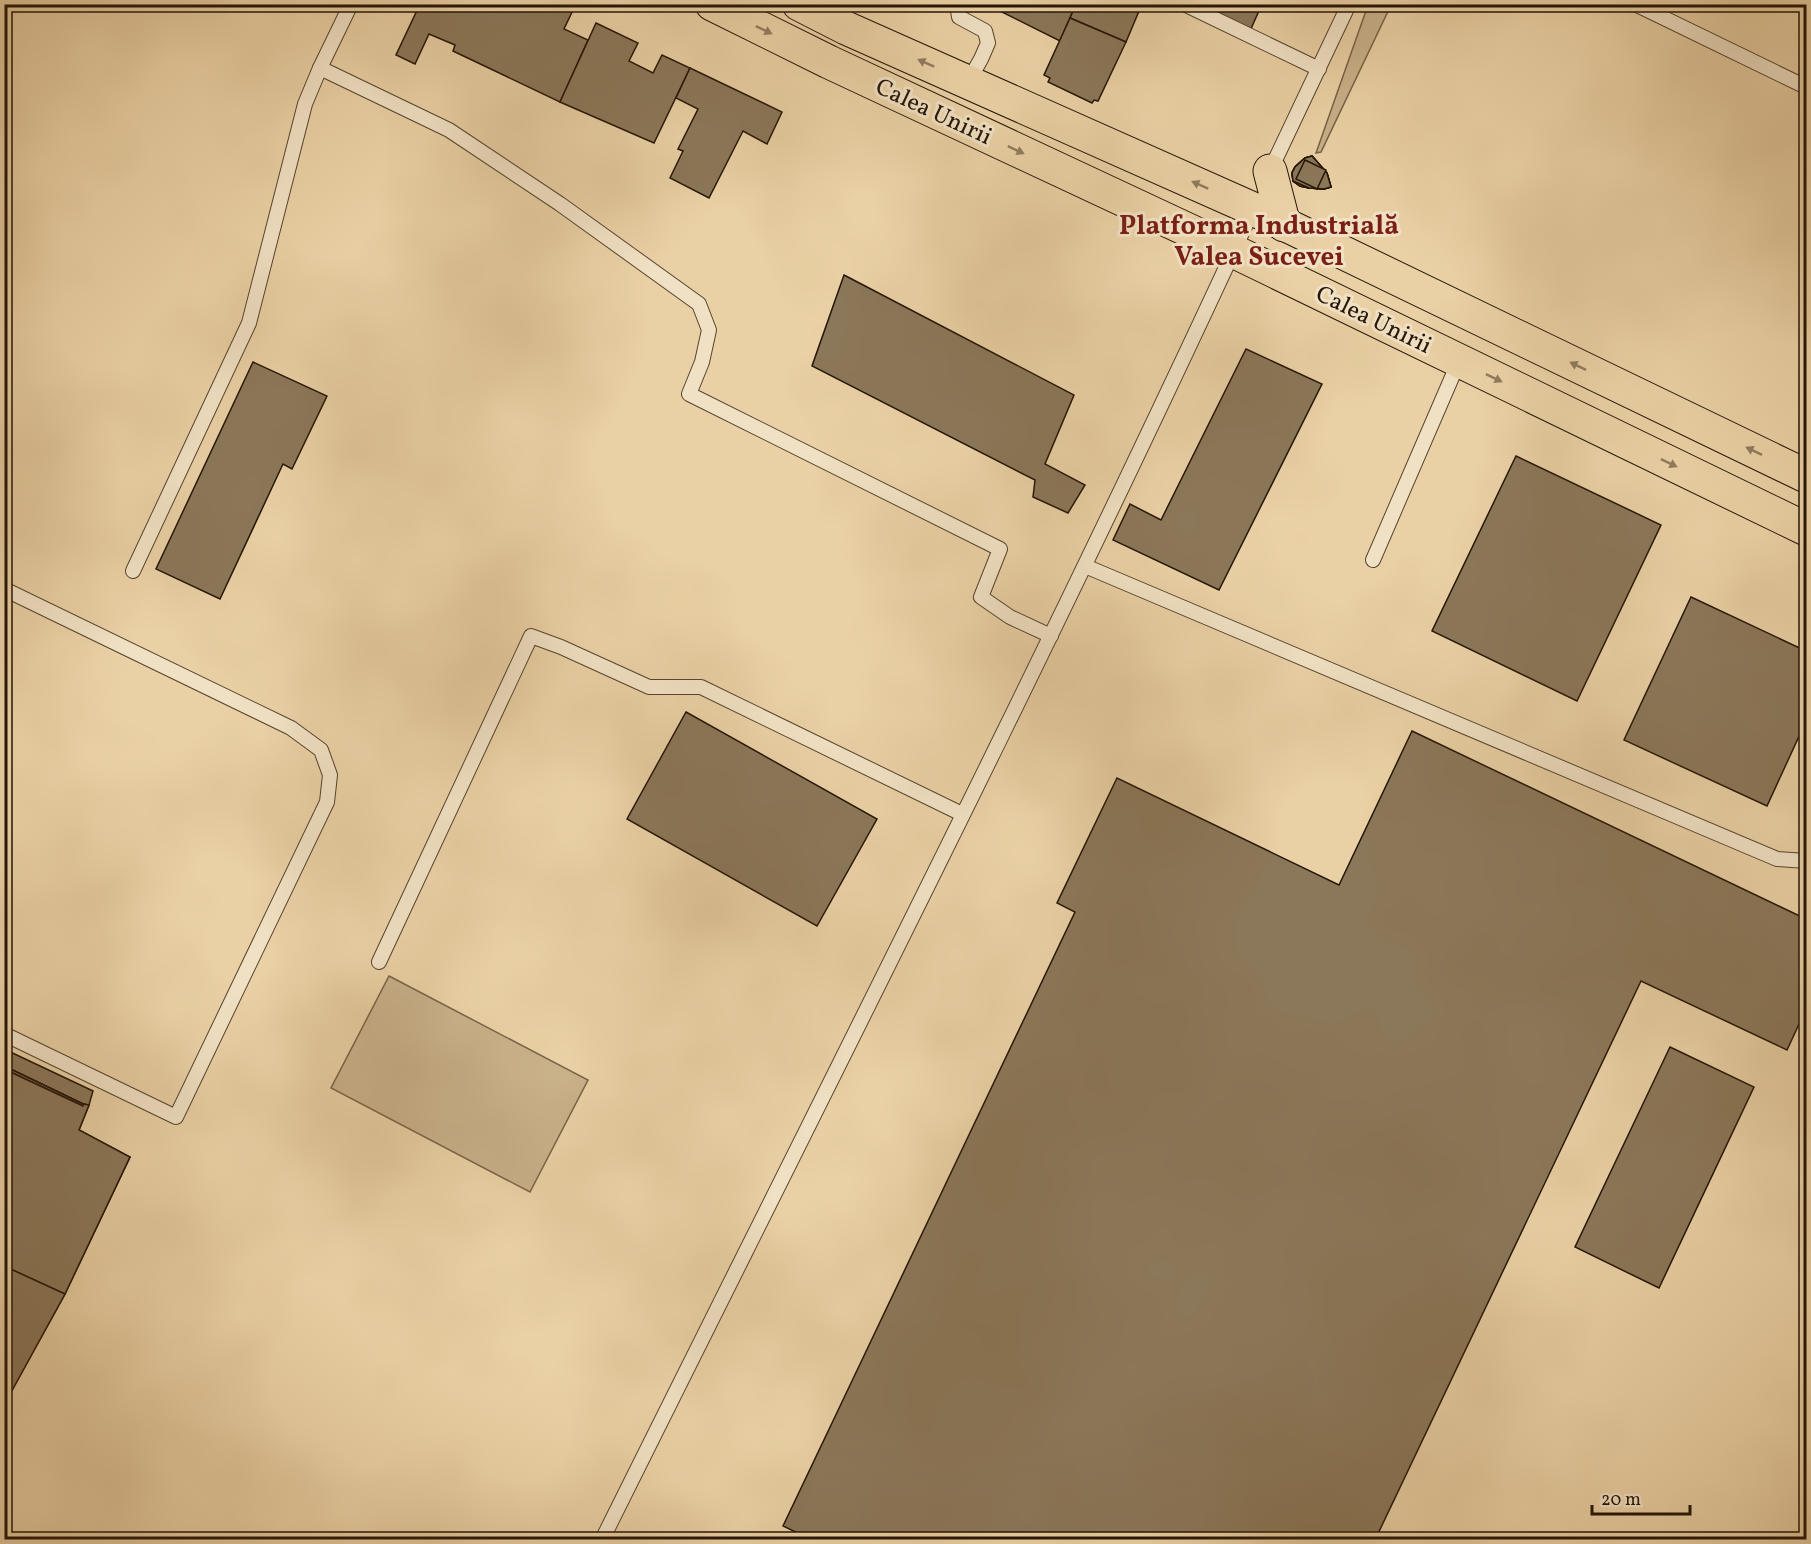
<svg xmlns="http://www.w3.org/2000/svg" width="1811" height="1544" viewBox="0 0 1811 1544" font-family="Vollkorn,serif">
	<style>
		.green { fill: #c9b18a; stroke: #776348; stroke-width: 1.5 }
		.building { fill: #8b7759; stroke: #251507; stroke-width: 1.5 }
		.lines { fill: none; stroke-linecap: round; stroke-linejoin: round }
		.service-casing { stroke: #56442e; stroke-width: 16 }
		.primary-casing { stroke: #251507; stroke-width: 35 }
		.service { stroke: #f1e1c4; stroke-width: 14 }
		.primary { stroke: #ead1a5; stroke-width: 33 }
		.oneway { fill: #917c5e }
		.labels { text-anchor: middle; stroke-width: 6; stroke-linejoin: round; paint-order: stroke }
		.street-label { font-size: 24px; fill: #251507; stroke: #f1e1c4 }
		.quarter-label { font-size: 27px; font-weight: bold; fill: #7a1f14; stroke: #f1e1c4 }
	</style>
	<rect width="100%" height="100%" fill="#ead1a5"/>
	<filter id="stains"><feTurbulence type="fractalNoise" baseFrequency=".00333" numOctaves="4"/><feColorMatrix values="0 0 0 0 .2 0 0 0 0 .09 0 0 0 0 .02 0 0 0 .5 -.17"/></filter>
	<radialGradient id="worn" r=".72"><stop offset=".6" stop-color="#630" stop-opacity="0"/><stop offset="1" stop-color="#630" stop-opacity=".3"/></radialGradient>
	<!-- green -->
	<g class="green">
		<polygon points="1368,5 1391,5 1321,152 1316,153"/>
		<polygon points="389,976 588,1080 530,1192 331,1088"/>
	</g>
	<!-- building -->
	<g class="building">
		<polygon points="420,4 562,4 573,10 564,29 588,40 560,102 453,51 455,45 429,34 415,64 396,55"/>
		<polygon points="986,4 1076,4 1060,41"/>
		<polygon points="1076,4 1125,4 1139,11 1126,42 1070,18"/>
		<polygon points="1209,4 1262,4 1250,31 1207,8"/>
		<polygon points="1070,18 1126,42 1098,101 1094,100 1092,103 1048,82 1050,78 1044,75"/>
		<polygon points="596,23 638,43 629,61 653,73 662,55 690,68 654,143 560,102"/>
		<polygon points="690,68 782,112 767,144 743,131 709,198 670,178 683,151 678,149 698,109 676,98"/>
		<polygon points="1312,156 1327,173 1331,187 1324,189 1309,188 1300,186 1293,181 1292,173 1295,167 1305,158"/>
		<polygon points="1312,156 1327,173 1331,187 1324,189 1309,188 1300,186 1293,181 1292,173 1295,167 1305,158"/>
		<polygon points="1312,156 1327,173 1331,187 1324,189 1309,188 1300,186 1293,181 1292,173 1295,167 1305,158"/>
		<polygon points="1312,156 1327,173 1331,187 1324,189 1309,188 1293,181 1292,173 1295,167 1305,158"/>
		<polygon points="1305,160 1326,170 1317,189 1296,179"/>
		<polygon points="844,275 1074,395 1045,464 1085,485 1068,513 1033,497 1035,480 812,366"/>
		<polygon points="1246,349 1322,384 1219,590 1113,540 1130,504 1161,520"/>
		<polygon points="253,362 327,396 292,469 283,464 220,599 156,569"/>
		<polygon points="1516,456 1661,525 1577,701 1432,631"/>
		<polygon points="1691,597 1806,651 1806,721 1767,806 1624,740"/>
		<polygon points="686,712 877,819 817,926 627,819"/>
		<polygon points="1412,731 1806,919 1806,1009 1787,1050 1641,981 1375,1540 812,1540 783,1526 1075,912 1057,903 1117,778 1339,885"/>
		<polygon points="1670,1047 1754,1087 1659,1288 1575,1247"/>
		<polygon points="4,1049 93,1091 89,1105 83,1104 4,1066"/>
		<polygon points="4,1066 83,1104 89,1105 79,1130 130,1157 65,1294 4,1405 4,1381 52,1289 114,1160 65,1132 73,1111 4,1077"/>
		<polygon points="4,1066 83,1104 83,1106 4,1069"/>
		<polygon points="4,1066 83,1104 83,1106 4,1069"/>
		<polygon points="4,1069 83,1106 83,1104 89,1105 79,1130 130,1157 65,1294 4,1266"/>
		<polygon points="4,1266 65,1294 4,1405"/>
	</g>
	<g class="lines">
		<defs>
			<g id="service">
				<polyline points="957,4 959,17 985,31 988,43 981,59 968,82"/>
				<polyline points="1184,4 1319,69"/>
				<polyline points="1635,4 1806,87"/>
				<polyline points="320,68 449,130 560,204 699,304 709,330 702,362 689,394 1000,549 981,597 1010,617 1051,636"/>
				<polyline points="1269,173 1349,4"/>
				<polyline points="1373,560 1459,361"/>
				<polyline points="1085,566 1777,859 1806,861"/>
				<polyline points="133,571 249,323 305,104 320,68 351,4"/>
				<polyline points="4,589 291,728 321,750 330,775 327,802 176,1117 4,1034"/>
				<polyline points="379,962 531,636 561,647 649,687 701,687 962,814"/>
				<path d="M602 1540C822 1097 1047 656 1254 207"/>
			</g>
			<g id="primary">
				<polyline points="712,4 829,62 1233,251 1806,529"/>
				<polyline points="799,4 846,28 1253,209 1806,476"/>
				<polyline points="1270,171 1284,225"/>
			</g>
		</defs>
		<!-- service casing -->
		<use href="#service" class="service-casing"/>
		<!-- primary casing -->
		<use href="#primary" class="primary-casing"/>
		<!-- service -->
		<use href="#service" class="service"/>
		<!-- primary -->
		<use href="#primary" class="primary"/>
	</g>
	<!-- one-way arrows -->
	<defs><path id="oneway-solid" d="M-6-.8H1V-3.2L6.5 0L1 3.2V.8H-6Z" transform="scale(1.5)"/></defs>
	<g class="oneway">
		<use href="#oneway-solid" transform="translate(764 30) rotate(26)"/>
		<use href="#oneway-solid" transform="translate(926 63) rotate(-156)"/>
		<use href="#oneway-solid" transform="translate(1016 150) rotate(25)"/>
		<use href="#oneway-solid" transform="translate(1200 185) rotate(-156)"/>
		<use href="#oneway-solid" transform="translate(1578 366) rotate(-154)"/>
		<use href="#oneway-solid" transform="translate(1494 378) rotate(26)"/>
		<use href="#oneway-solid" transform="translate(1754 451) rotate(-154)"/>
		<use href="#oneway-solid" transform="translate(1669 463) rotate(26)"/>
	</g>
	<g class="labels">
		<!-- street labels -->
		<g class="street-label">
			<text transform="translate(934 111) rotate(25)" y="8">Calea Unirii</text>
			<text transform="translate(1374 319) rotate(26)" y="8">Calea Unirii</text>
		</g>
		<!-- quarter labels -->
		<g class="quarter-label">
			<text x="1259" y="234">Platforma Industrială<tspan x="1259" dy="31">Valea Sucevei</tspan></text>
		</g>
	</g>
	<!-- margin -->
	<rect width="1811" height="1544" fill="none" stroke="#ead1a5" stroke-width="24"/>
	<rect x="6" y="6" width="1799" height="1532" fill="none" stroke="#251507" stroke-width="3"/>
	<rect x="12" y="12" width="1787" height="1520" fill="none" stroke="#251507" stroke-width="1.5"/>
	<!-- scale -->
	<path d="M1592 1505v9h98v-9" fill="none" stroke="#251507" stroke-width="3"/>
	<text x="1601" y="1505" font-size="18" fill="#251507" stroke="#f1e1c4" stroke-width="4.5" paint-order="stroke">20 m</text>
	<rect width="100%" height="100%" filter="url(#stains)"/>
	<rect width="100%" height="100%" fill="url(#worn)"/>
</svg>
